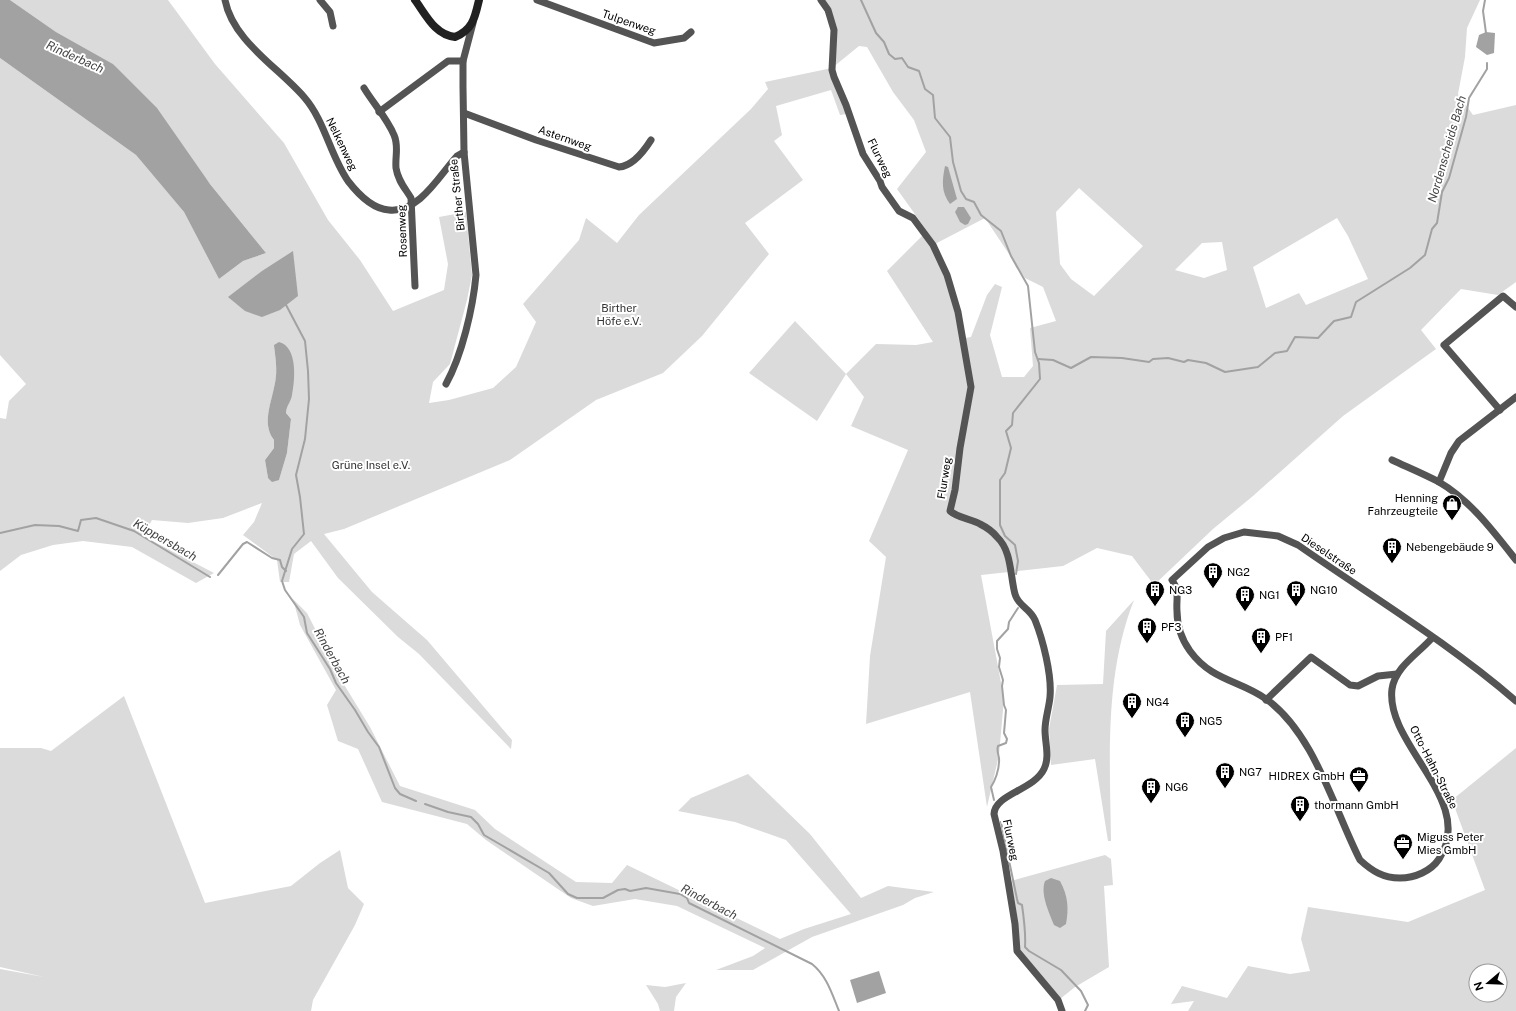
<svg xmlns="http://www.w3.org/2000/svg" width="1516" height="1011" viewBox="0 0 1516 1011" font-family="'Public Sans',sans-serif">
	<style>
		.green { fill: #dbdbdb; fill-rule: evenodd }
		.water { fill: #a2a2a2 }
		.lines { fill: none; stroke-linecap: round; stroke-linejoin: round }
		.stream { stroke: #a2a2a2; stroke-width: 2 }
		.street { stroke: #545454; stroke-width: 7 }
		.secondary { stroke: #212121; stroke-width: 8 }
		.labels { text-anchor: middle; stroke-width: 4; stroke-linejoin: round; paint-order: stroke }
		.street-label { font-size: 11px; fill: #000; stroke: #fff }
		.park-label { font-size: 11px; fill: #323232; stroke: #fff }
		.poi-label { font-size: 11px; fill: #000; stroke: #fff; text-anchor: start }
		.water-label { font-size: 12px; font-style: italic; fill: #434343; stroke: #fff }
	</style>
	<rect width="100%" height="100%" fill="#fff"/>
	<!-- green -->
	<g class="green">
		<path d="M10 0H168L215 64 284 143 328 220 360 260 393 311 444 290 448 264 439 217 466 212 472 275 467 300 450 364 433 382 429 403 449 400 493 388 516 367 536 322 523 304 579 240 586 218 617 243 639 215 751 109 768 89 765 82 832 68 836 33 822 0H1480L1467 28 1465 57 1458 94 1473 115 1516 105V282L1498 295 1461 289 1421 330 1436 349 1343 416 1253 496 1213 529 1154 585 1132 556 1097 548 1063 566 981 575 1004 699 999 755 987 807 970 692 866 724 870 656 886 557 869 541 908 450 851 426 864 397 846 374 817 421 749 373 795 321 846 374 876 344 916 345 933 342 887 271 927 231 897 189 926 152 914 120 893 92 867 47 859 46 832 68 846 114 840 115 831 90 776 106 782 135 774 141 803 180 745 223 769 254 702 336 663 373 596 400 510 460 344 529 324 534 372 592 427 640 512 740 511 749 419 654 398 637 338 578 311 541 294 554 289 582H280L277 560 243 535 254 522 262 503 223 518 188 523 152 520 143 536 214 573 196 583 132 547 83 541 53 545 21 555 0 571V418L6 419 9 401 26 384 0 355V58L136 155 184 212 219 279 243 261 266 253 113 64 56 32ZM1079 188 1143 246 1094 296 1071 279 1060 264 1056 212ZM985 218 1025 278 1043 287 1056 321 1030 328 1033 366 1024 377H1002L990 335 1002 287 995 284 987 295 971 337 965 338 933 245ZM1337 218 1348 236 1368 279 1306 305 1299 293 1266 308 1253 267ZM1222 242 1227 270 1204 278 1175 270 1202 243ZM274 345 286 405V413L291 419 287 453 279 480 268 478 265 460 274 448V440C260 422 274 398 276 377 277 366 275 355 274 345Z"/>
		<polygon points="293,599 307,613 340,678 370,727 400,786 475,810 495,829 576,882 612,883 627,865 780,939 804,929 851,914 786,840 735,822 678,811 691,798 748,774 810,834 861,898 888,886 934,892 915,898 903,905 812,937 753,970 716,970 753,956 765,948 677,906 635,899 593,906 571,898 486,840 467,824 382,802 358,749 338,741 327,705 336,690 300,625"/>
		<path d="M1134 600C1104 676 1110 760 1111 841H1108L1095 759 1051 765 1049 729 1057 685 1103 684 1106 631Z"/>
		<polygon points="124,696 178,834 174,835 178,834 205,903 291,886 320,863 340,850 348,888 364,904 355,925 313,1000 311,1011 0,1011 0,969 44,977 0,967 0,796 35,793 0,796 0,748 41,748 51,751"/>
		<path d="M1516 748V1011H1188L1194 1001 1171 1004 1182 986 1227 998 1248 966 1290 974 1310 971 1301 939 1308 907 1408 922 1485 890 1452 800ZM1476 971H1500V995H1476Z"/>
		<polygon points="1105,855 1111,859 1113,885 1104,886 1109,967 1075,987 1060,999 1020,949 1011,881"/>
		<polygon points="686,983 676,997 674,1011 660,1011 658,1004 646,985 665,987"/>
	</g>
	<!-- water -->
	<g class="water">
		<polygon points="0,0 10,0 56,32 113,64 157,108 210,184 266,253 243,261 219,279 184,212 136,155 0,58"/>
		<polygon points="1486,32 1495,33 1494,53 1487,55 1476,47 1479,35"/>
		<path d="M945 166 948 167 957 199 950 204C941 192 942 181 945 166Z"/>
		<polygon points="958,207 964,207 971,218 968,224 965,225 960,222 955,212"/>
		<polygon points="293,251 298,296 280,310 262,317 245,311 228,297 262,271"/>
		<path d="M279 342C298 347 295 380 292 395 291 402 286 406 286 413L291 419 287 453 279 480 272 482 268 478 265 460 274 448V440C260 422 274 398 276 376 277 366 275 355 274 345Z"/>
		<path d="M1051 878 1060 881C1068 896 1069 908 1066 924L1060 928 1054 925C1049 912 1040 894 1045 881Z"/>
		<polygon points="879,971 886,993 857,1003 850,980"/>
	</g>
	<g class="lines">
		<!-- stream -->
		<g class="stream">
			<polyline points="861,0 876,33 884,42 889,54 895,59 902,58 908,67 919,71 925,89 933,95 935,118 950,137 953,162 961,191 966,199 974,202 981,215 1001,231 1011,256 1028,286 1035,352 1039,363 1040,379 1013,413 1012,425 1006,431 1011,448 1005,473 1000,480 1000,525 1005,536 1015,545 1018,561 1016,574"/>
			<polyline points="1485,0 1483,11 1486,33"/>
			<polyline points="285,303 305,341 308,371 309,399 305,439 296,475 300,497 304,534 292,549 282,581 285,590 304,617 307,633 330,669 336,683 355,710 368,732 379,747 395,788 400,794 416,801"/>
			<polyline points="1038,359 1053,360 1071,368 1091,357 1122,358 1149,362 1153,359 1168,358 1184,362 1188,360 1206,363 1225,372 1258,367 1275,353 1287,351 1295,337 1318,338 1334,321 1351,317 1356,302 1410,268 1425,255 1432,229 1437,223 1442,192 1449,178 1466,117 1469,98 1487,69 1487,63"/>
			<polyline points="0,533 35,525 59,526 78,531 81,520 96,518 134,531 210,577"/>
			<polyline points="218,575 243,544 247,542 272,558 280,560 282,567 286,571"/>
			<path d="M994 800 991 787C995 781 999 770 999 762 1000 756 996 752 998 746L1006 743 1007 739 1004 733 1006 710 1004 705 1002 686 1003 680 999 667 1000 658 997 649V641L1008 629 1009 622 1018 608"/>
			<path d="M425 804 448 812 471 817 478 824 484 835 549 873 568 894 577 898H603L618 890 625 889 630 891 646 888 680 894 687 898 689 903 812 964C827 976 832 994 839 1011"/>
			<path d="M1001 822 1017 899 1018 903 1022 905C1024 919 1026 933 1025 947L1029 951 1061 970 1081 991 1088 1005 1085 1011"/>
		</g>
		<!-- street -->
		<g class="street">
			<path d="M225 0C233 41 278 67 304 97 325 121 330 155 348 181 358 194 372 209 389 210 419 213 439 176 457 156L464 152"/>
			<polyline points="320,0 330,12 333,26"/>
			<polyline points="537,0 654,43 684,38 691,32"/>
			<path d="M821 0 828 10 834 30 832 70 834 77 846 105 863 154 880 181 882 187 899 211 913 218 933 245 947 275 958 312 971 387 960 448 955 490 950 511C958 518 971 519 980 524 986 527 993 532 997 537 1012 551 1010 576 1015 594 1018 606 1030 608 1035 620 1043 640 1052 675 1050 697 1049 708 1045 719 1045 730 1045 743 1050 757 1044 769 1034 790 995 794 994 814L1003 851 1015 924 1017 951 1058 1000 1062 1011"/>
			<path d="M364 88C373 103 387 118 394 135 399 146 395 156 396 168 398 181 405 188 411 198L415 286"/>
			<polyline points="379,112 448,61 463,61"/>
			<path d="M464 113 536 140 619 167C633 166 644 151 651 140"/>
			<path d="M446 384C462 355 473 308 476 275L464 152 463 87V61L473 23"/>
			<polyline points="1500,410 1444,345 1503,296 1516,307"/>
			<path d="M1392 460C1407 467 1424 474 1439 482 1470 500 1494 532 1516 560"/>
			<polyline points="1439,482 1451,453 1459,441 1516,397"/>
			<path d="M1432 638C1418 654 1395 667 1392 689 1385 745 1477 801 1439 859 1431 871 1415 878 1400 878 1383 878 1372 871 1360 860 1334 809 1314 733 1266 699 1239 680 1212 681 1190 651 1182 640 1177 625 1177 611 1176 599 1180 591 1172 580L1208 547 1224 538 1244 532 1278 536 1298 545C1371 596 1449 643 1516 701"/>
			<polyline points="1266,700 1311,657 1350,685 1358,686 1378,676 1397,674"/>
		</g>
		<!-- secondary -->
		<path class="secondary" d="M415 0C426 15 435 35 455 37 473 30 475 17 479 0"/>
	</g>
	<!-- icons -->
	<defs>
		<symbol id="shop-pin" viewBox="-11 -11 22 30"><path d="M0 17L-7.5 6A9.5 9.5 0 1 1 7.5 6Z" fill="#000" stroke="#fff"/><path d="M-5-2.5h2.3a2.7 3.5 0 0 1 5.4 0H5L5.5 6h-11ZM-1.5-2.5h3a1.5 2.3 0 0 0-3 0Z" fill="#fff"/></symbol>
		<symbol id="building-pin" viewBox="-11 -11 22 30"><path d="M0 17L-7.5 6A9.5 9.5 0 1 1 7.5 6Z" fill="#000" stroke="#fff"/><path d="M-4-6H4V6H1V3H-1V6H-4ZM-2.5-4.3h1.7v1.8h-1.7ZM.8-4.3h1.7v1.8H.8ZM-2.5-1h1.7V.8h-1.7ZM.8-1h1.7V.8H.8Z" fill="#fff"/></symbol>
		<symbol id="office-pin" viewBox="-11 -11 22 30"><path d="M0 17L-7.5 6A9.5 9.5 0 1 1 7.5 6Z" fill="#000" stroke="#fff"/><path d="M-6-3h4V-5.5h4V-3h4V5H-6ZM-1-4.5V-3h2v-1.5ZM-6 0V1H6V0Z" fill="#fff"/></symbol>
	</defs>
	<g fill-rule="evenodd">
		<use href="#shop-pin" x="1441" y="493" width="22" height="30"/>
		<use href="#building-pin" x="1381" y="536" width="22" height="30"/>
		<use href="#building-pin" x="1202" y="561" width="22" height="30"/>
		<use href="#building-pin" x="1144" y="579" width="22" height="30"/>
		<use href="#building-pin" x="1285" y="579" width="22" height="30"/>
		<use href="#building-pin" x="1234" y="584" width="22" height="30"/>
		<use href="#building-pin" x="1136" y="616" width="22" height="30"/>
		<use href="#building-pin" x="1250" y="626" width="22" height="30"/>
		<use href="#building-pin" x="1121" y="691" width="22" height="30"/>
		<use href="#building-pin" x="1174" y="710" width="22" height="30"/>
		<use href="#building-pin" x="1214" y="761" width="22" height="30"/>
		<use href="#office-pin" x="1348" y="765" width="22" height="30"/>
		<use href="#building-pin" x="1140" y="776" width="22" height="30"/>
		<use href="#building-pin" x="1289" y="794" width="22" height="30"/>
		<use href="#office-pin" x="1392" y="832" width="22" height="30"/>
	</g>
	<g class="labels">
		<!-- street labels -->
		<g class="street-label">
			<text transform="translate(629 22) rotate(19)" y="4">Tulpenweg</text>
			<text transform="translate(565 138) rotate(19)" y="4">Asternweg</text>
			<text transform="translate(342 144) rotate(64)" y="4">Nelkenweg</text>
			<text transform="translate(880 158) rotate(64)" y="4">Flurweg</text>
			<text transform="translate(457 195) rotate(-96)" y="4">Birther Straße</text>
			<text transform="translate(402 231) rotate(-92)" y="4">Rosenweg</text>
			<text transform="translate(944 478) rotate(-81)" y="4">Flurweg</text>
			<text transform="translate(1329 554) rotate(34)" y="4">Dieselstraße</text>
			<text transform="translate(1434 767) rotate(63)" y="4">Otto-Hahn-Straße</text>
			<text transform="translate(1011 840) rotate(78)" y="4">Flurweg</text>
		</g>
		<!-- park labels -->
		<g class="park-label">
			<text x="619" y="312">Birther<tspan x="619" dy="13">Höfe e.V.</tspan></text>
			<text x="371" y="469">Grüne Insel e.V.</text>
		</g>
		<!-- poi labels -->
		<g class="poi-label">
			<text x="1438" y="502" text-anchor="end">Henning<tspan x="1438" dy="13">Fahrzeugteile</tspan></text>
			<text x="1406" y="551">Nebengebäude 9</text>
			<text x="1227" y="576">NG2</text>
			<text x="1169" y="594">NG3</text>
			<text x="1310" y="594">NG10</text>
			<text x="1259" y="599">NG1</text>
			<text x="1161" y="631">PF3</text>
			<text x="1275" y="641">PF1</text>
			<text x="1146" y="706">NG4</text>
			<text x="1199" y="725">NG5</text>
			<text x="1239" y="776">NG7</text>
			<text x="1345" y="780" text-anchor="end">HIDREX GmbH</text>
			<text x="1165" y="791">NG6</text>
			<text x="1314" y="809">thormann GmbH</text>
			<text x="1417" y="841">Miguss Peter<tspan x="1417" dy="13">Mies GmbH</tspan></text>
		</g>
		<!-- water labels -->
		<g class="water-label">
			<text transform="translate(75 57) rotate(24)" y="4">Rinderbach</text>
			<text transform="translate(1447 149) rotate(-74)" y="4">Nordenscheids Bach</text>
			<text transform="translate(165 540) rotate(30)" y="4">Küppersbach</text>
			<text transform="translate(332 656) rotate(61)" y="4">Rinderbach</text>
			<text transform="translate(709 902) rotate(28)" y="4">Rinderbach</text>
		</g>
	</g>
	<!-- north arrow -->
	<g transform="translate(1488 983) rotate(251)"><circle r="19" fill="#ffffff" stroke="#999999"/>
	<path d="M0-3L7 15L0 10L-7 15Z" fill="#000000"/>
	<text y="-6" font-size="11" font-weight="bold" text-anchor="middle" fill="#000000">N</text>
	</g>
</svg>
